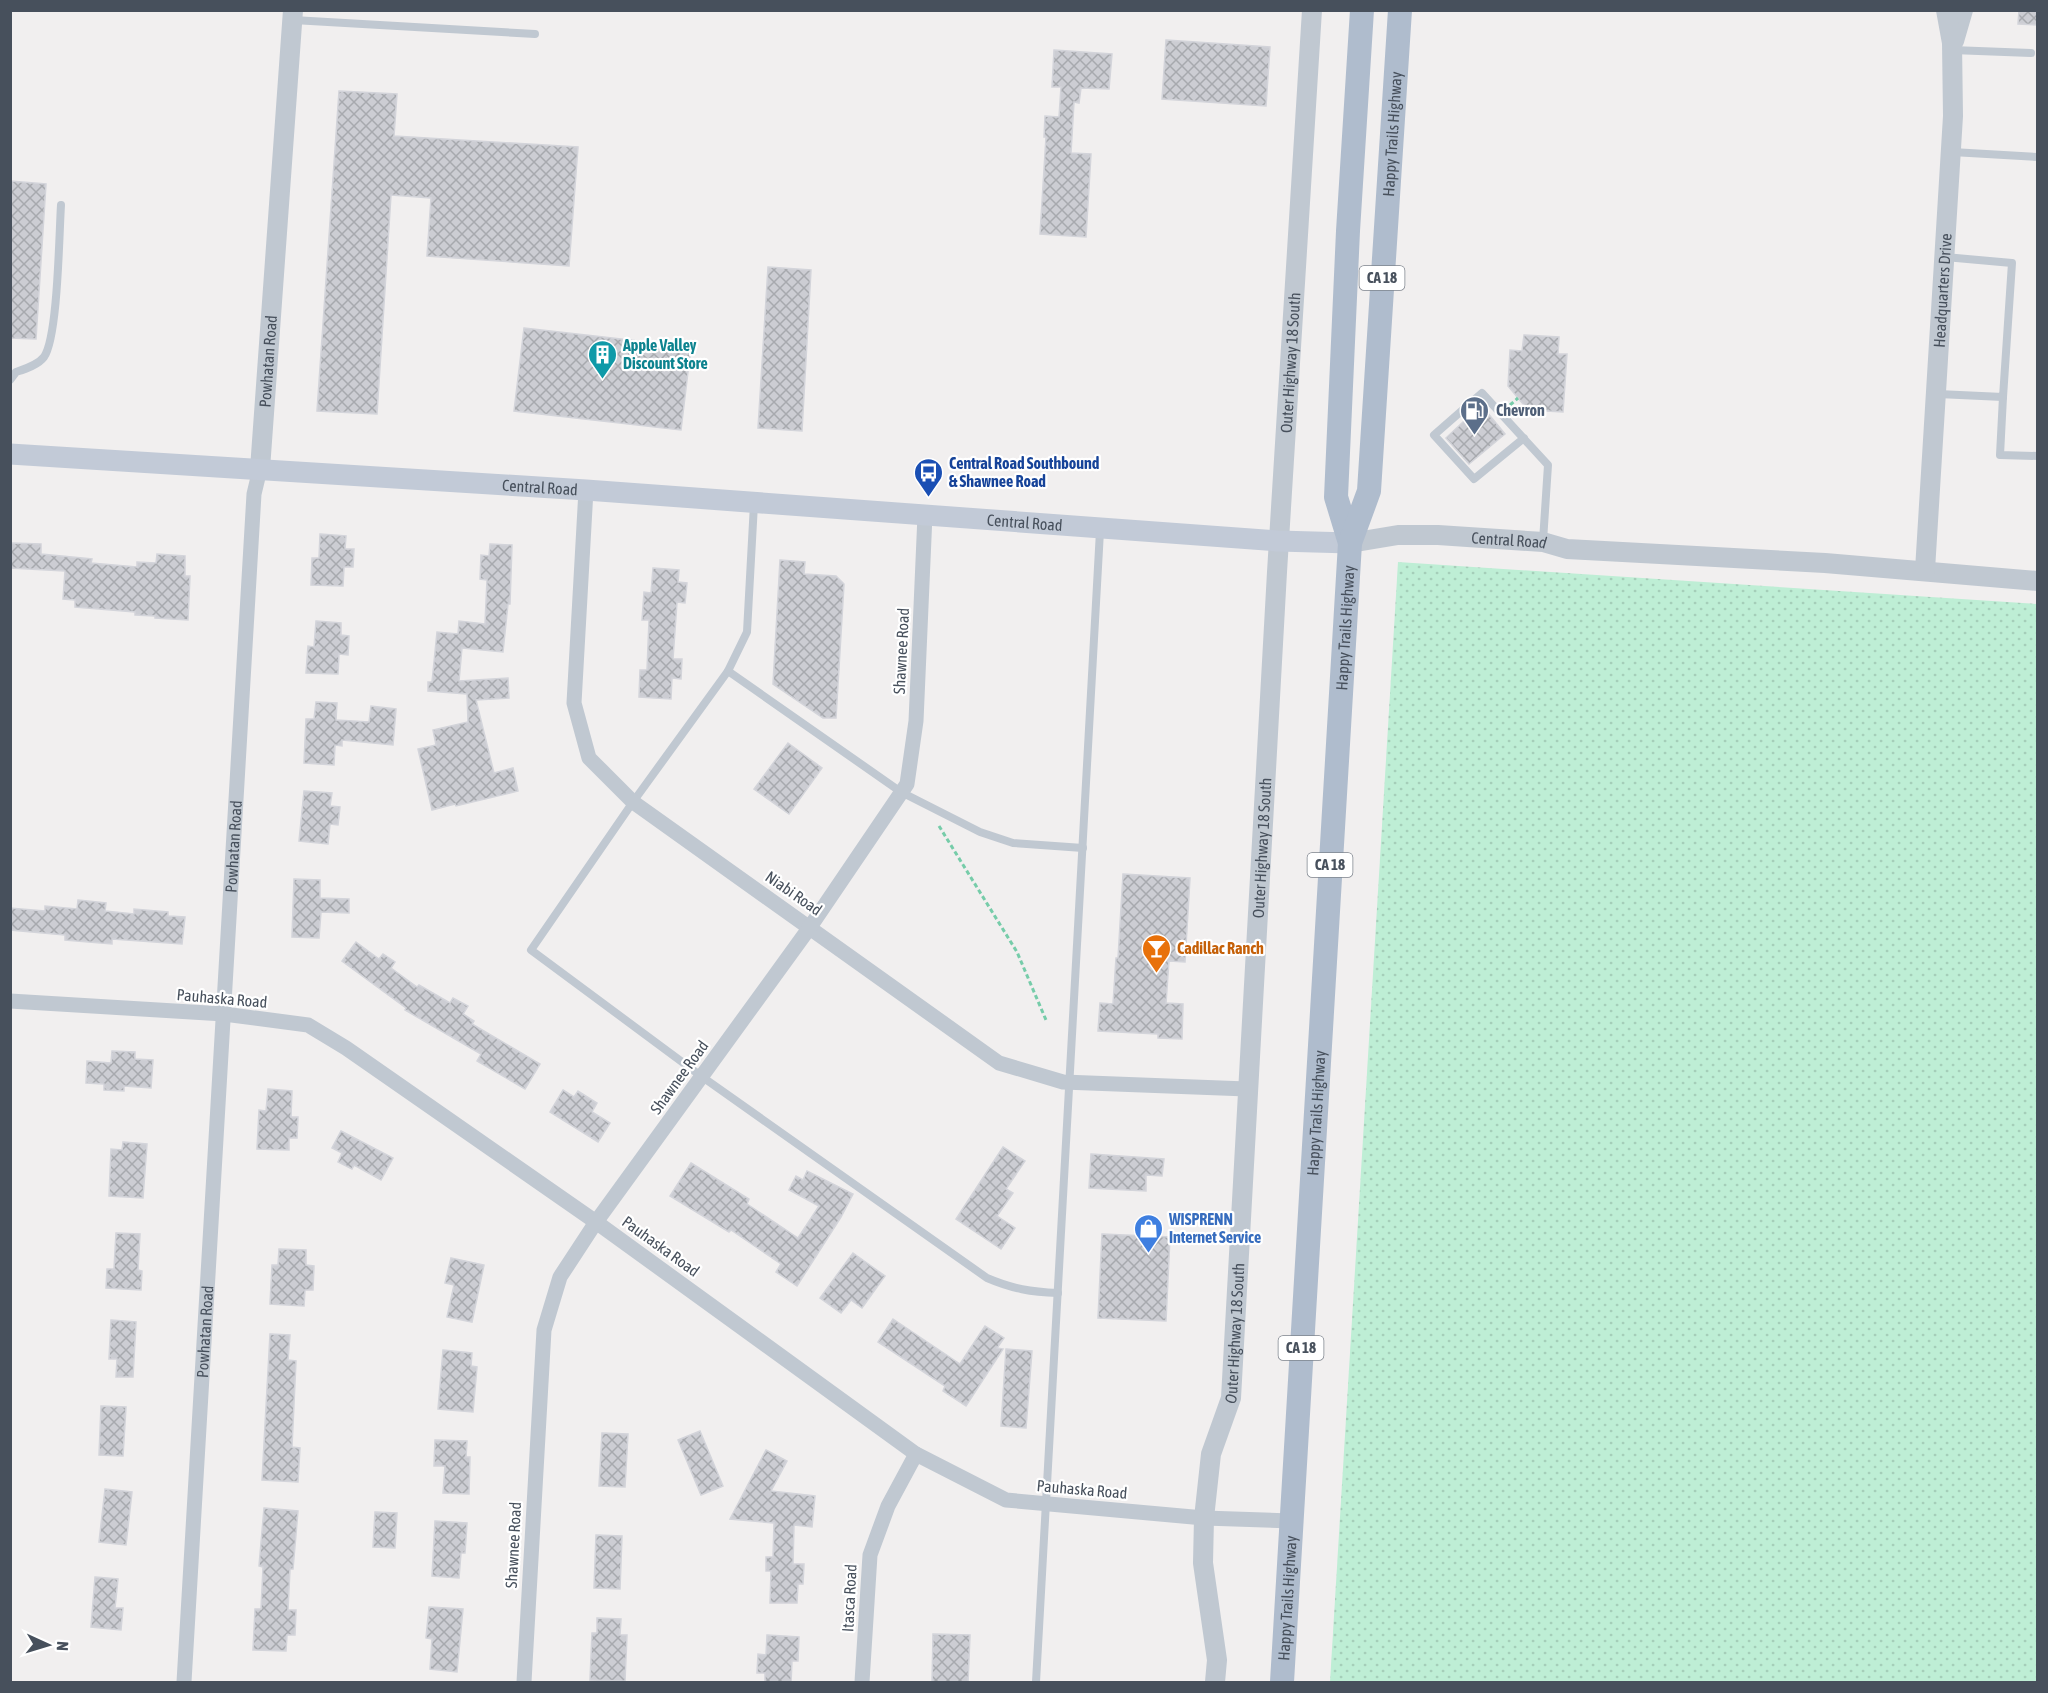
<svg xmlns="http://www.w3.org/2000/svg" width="2048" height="1693" viewBox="0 0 2048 1693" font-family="'Asap Condensed',sans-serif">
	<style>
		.grass { fill: url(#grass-dots) }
		.building { fill: url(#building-cross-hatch); stroke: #d3d4da; stroke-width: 1.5 }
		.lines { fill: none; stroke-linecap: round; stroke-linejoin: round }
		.path { stroke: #76cca9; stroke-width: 3; stroke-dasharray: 4.5 3; stroke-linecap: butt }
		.service { stroke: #c0c8d1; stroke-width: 8 }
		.minor { stroke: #c0c8d1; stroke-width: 15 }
		.tertiary { stroke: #c0c8d1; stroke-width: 20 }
		.secondary { stroke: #c2cad7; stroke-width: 21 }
		.primary { stroke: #afbccd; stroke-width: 24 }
		.labels { text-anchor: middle; stroke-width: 4.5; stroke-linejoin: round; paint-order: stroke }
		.shield { fill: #fff; stroke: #7e848d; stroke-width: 1.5 }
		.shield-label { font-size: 15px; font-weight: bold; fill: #47505c }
		.street-label { font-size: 16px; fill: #47505c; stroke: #fff }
		.culture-label { font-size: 16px; font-weight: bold; fill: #0d838f; stroke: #fff; text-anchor: start }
		.service-label { font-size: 16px; font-weight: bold; fill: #4e5e75; stroke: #fff; text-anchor: start }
		.transit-label { font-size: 16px; font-weight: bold; fill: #164399; stroke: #fff; text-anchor: start }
		.food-label { font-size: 16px; font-weight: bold; fill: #c56008; stroke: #fff; text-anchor: start }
		.shop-label { font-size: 16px; font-weight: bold; fill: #366cbe; stroke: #fff; text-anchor: start }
	</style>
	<defs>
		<pattern id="grass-dots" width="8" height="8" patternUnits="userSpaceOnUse" patternTransform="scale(1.5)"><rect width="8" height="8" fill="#beeed5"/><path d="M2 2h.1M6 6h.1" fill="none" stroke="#a5ceb9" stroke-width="1.8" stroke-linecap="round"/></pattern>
		<pattern id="building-cross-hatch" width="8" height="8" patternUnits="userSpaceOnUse" patternTransform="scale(1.5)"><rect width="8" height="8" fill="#cccdd3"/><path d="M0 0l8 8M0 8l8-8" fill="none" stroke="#a7a9ae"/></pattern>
	</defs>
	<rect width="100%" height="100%" fill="#f1efef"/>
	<!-- grass -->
	<polygon class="grass" points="1398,562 2037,604 2037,1682 1330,1682"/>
	<!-- building -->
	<g class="building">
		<polygon points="2019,10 2037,10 2037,25 2018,24"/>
		<polygon points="1166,40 1270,47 1266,106 1162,99"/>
		<polygon points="1054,50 1112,54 1109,89 1081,88 1079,103 1074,102 1071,153 1091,154 1086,237 1040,234 1046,137 1044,137 1045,116 1059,117 1061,87 1052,87"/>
		<polygon points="339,91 397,94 394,136 578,147 569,266 427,256 431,198 391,195 377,414 317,411"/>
		<polygon points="10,181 46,184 36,339 10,338"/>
		<polygon points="768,267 811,270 802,431 758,428"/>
		<polygon points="524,328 691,347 681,430 514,411"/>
		<polygon points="1524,335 1559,337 1558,354 1567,354 1563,412 1528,410 1508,386 1510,350 1522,351"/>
		<polygon points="1481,405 1505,434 1469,464 1446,438"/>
		<polygon points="320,534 346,536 345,549 354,549 353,567 344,567 343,586 311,585 312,558 319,558"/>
		<polygon points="10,543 41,544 41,554 92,559 91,563 137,567 137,562 156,563 157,554 185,556 185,576 190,576 188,620 155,618 155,616 135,615 135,612 75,607 75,600 63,599 65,571 10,568"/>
		<polygon points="490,544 512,545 510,604 508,604 503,652 462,648 459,681 508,678 509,698 476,700 494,773 513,768 518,791 456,806 455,804 432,810 418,749 436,745 433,730 468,722 467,694 428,691 428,682 432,682 437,632 458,634 459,621 485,624 487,580 480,579 481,555 489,556"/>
		<polygon points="780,560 805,562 804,574 836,576 844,584 836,718 823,718 773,684"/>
		<polygon points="653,568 679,570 678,582 687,583 685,603 677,602 673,659 682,659 681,679 672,678 671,699 639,697 640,670 647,670 649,620 642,620 644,592 651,593"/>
		<polygon points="316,621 341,623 341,635 349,636 348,655 339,654 338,674 306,673 308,646 314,647"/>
		<polygon points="316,702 337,703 336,720 369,722 371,706 396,709 393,745 342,740 342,746 335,745 334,765 304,763 306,719 314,719"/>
		<polygon points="788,743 822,768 789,814 754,789"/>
		<polygon points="304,791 332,793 330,806 340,807 338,825 330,824 328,844 299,841"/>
		<polygon points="1123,874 1190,878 1185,962 1169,961 1166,1003 1183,1004 1182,1039 1158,1038 1158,1034 1098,1031 1100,1003 1113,1004 1116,958 1118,958"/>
		<polygon points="294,879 320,880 320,898 349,899 349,913 321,912 319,938 292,937"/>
		<polygon points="78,900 106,903 105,911 134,914 134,909 168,912 168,916 185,917 182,944 112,939 112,944 65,940 65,935 10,930 10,908 45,911 45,906 77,909"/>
		<polygon points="356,942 379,959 383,954 395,962 391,968 417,987 419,985 450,1003 453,998 468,1006 463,1014 474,1021 472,1024 540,1064 525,1089 477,1061 481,1054 405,1010 406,1008 342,961"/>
		<polygon points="112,1051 135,1052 135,1059 153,1060 151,1088 124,1086 124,1091 104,1090 104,1084 86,1083 87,1061 111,1063"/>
		<polygon points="268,1089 292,1091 291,1117 298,1117 297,1138 289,1138 289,1150 257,1149 259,1110 266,1111"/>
		<polygon points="563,1090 574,1097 578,1091 597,1103 592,1112 610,1123 598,1142 550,1112"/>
		<polygon points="341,1131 393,1158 381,1180 354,1165 352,1169 338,1162 342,1153 332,1148"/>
		<polygon points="123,1142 147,1144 143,1198 109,1196 111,1149 122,1150"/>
		<polygon points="1003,1147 1025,1161 1006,1189 1013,1193 997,1216 1015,1228 1001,1249 956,1219"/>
		<polygon points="1091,1154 1164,1159 1162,1176 1146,1175 1146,1191 1089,1188"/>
		<polygon points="691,1163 749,1199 747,1204 798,1238 819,1206 789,1190 796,1176 803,1180 807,1171 853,1194 841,1217 797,1286 776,1272 781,1264 731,1230 729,1232 670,1196"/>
		<polygon points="116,1233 140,1234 138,1270 142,1271 141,1290 106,1288 107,1269 114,1269"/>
		<polygon points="1102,1234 1170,1237 1166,1321 1098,1318"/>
		<polygon points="279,1249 306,1250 306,1265 314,1266 313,1290 305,1290 304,1306 270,1304 272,1265 278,1265"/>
		<polygon points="853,1253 885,1276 862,1308 851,1300 841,1313 820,1298"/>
		<polygon points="451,1258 484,1265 472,1322 447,1317 454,1285 445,1283"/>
		<polygon points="893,1319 960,1364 985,1326 1004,1338 997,1348 1003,1349 966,1406 943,1391 945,1386 878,1342"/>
		<polygon points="111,1320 136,1322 133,1377 116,1377 117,1359 109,1359"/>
		<polygon points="270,1334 290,1335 288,1360 296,1361 292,1447 300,1448 298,1482 262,1480"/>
		<polygon points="1006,1349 1032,1351 1026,1428 1001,1426"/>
		<polygon points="443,1350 472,1353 471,1366 477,1367 473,1412 438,1409"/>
		<polygon points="101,1406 126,1407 123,1456 99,1455"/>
		<polygon points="700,1431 723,1486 701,1495 678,1440"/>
		<polygon points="602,1433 628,1434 625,1487 599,1486"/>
		<polygon points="435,1440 467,1441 466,1457 470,1457 469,1494 443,1493 445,1466 434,1466"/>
		<polygon points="766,1450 787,1461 771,1491 815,1496 812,1527 794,1525 793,1564 804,1564 803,1584 798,1584 797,1603 770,1603 771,1571 766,1571 766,1557 773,1557 774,1523 730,1519"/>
		<polygon points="105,1489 132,1492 126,1545 99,1542"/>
		<polygon points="264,1508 298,1511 293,1569 290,1569 288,1610 296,1610 295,1635 287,1635 286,1651 253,1650 255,1609 261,1609 263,1567 259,1566"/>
		<polygon points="375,1512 397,1513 395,1548 373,1547"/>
		<polygon points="435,1521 467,1523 465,1553 461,1553 459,1578 432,1576"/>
		<polygon points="596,1535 622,1536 620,1589 594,1588"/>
		<polygon points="95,1577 118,1579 115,1608 123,1608 121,1630 91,1627"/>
		<polygon points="429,1607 463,1609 457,1672 430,1669 432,1639 426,1638"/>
		<polygon points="597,1618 621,1619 620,1635 627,1635 625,1681 590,1680 592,1633 597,1633"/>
		<polygon points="933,1634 970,1635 968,1683 932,1683"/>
		<polygon points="767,1635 799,1637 798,1661 792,1661 791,1683 765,1683 765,1673 757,1673 758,1654 766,1655"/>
	</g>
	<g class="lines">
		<!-- path -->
		<g class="path">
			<polyline points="1510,405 1518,398"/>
			<polyline points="939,826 1017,952 1046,1020"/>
		</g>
		<!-- service -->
		<g class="service">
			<polyline points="293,20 535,34"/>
			<polyline points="1952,50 2031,53"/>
			<polyline points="1952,152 2038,157"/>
			<path d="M10 380 16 372C25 369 38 365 44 357 58 337 59 235 61 205"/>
			<polyline points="1938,394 2003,397 2012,263 1945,257"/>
			<polyline points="2003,397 2000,455 2038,456"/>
			<polyline points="1524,438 1474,479 1434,435 1482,393 1548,465 1543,541"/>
			<path d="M754 504 747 632 728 671 633 802 531 950 701 1076 987 1278C1013 1289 1031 1292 1058 1293"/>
			<polyline points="728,671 901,792 980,832 1013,843 1083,848"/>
			<polyline points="1036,1682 1100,531"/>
		</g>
		<!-- minor -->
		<g class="minor">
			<polyline points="586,490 574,703 589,758 633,802 999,1063 1063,1082 1247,1089"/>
			<polyline points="10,1001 224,1014 308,1025 346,1048 596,1222 916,1454 1006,1500 1204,1518 1291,1521"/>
			<path id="s1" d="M184 1682 254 494 260 469"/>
			<polyline points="524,1682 544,1330 560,1277 596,1222 810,927 907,784 916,721 925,515"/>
			<polyline points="862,1682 870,1555 888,1506 916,1454"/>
		</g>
		<!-- tertiary -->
		<g class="tertiary">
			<polyline points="1954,41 1963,10"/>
			<path id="s2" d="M260 469 293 10"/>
			<path id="s3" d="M1350 543 1398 535H1438L1543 542 1567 549 1825 563 2038 581"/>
			<path id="s4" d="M1925 570 1953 116 1952 43 1946 10"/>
			<path id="s5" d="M1215 1682 1217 1660 1203 1563 1204 1518 1211 1454 1231 1398 1277 572 1312 10"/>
		</g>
		<!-- secondary -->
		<path class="secondary" id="s6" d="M10 454 586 490 1278 541 1350 543"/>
		<!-- primary -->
		<g class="primary">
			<polyline points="1350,543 1336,497 1348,231 1362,10"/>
			<path id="s7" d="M1282 1682 1350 543 1369 491 1400 10"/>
		</g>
	</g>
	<!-- icons -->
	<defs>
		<symbol id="building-pin" viewBox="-11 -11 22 30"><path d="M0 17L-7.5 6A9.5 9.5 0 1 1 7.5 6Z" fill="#0f9aa8" stroke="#fff"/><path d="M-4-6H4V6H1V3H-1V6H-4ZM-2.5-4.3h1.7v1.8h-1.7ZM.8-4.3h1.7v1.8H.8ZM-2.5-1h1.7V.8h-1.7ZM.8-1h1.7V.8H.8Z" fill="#fff"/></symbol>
		<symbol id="fuel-pin" viewBox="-11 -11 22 30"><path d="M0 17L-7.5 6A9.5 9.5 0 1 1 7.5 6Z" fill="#5c6f8a" stroke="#fff"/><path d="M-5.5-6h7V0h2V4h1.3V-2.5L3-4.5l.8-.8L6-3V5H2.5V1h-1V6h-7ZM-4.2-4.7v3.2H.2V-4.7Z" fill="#fff"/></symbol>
		<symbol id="bus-pin" viewBox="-11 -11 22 30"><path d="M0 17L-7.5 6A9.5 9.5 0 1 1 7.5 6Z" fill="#1a4fb4" stroke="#fff"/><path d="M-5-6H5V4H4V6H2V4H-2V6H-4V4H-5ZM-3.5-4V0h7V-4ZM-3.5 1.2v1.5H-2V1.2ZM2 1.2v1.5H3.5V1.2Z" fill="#fff"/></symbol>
		<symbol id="bar-pin" viewBox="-11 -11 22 30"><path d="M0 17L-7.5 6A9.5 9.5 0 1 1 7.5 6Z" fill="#e8710a" stroke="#fff"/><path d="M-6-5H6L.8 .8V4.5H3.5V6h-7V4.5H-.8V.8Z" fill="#fff"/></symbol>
		<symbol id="shop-pin" viewBox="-11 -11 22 30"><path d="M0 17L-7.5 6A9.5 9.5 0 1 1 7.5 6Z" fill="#3f7fe0" stroke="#fff"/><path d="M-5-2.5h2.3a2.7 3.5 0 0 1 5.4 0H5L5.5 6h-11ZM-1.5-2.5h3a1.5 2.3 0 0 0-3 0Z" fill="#fff"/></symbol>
	</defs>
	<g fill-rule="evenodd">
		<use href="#building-pin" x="586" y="338" width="33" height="45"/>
		<use href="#fuel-pin" x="1458" y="394" width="33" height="45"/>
		<use href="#bus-pin" x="912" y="456" width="33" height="45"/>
		<use href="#bar-pin" x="1140" y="932" width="33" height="45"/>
		<use href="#shop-pin" x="1132" y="1212" width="33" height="45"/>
	</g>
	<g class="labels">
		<!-- shield labels -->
		<g class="shield">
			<rect x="1359.5" y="266" width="45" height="24" rx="4.5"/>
			<rect x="1307.5" y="853" width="45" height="24" rx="4.5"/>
			<rect x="1278.5" y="1336" width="45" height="24" rx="4.5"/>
		</g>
		<g class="shield-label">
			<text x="1382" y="283">CA 18</text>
			<text x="1330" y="870">CA 18</text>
			<text x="1301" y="1353">CA 18</text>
		</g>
		<!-- street labels -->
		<g class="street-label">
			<text dy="6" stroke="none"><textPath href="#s7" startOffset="1554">Happy Trails Highway</textPath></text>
			<text dy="6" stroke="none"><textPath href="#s4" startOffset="280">Headquarters Drive</textPath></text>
			<text dy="6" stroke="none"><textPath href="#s2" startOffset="108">Powhatan Road</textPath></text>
			<text dy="6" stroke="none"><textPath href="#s5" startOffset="1326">Outer Highway 18 South</textPath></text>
			<text dy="6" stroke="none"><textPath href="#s6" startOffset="531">Central Road</textPath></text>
			<text dy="6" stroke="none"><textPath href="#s6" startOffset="1017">Central Road</textPath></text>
			<text dy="6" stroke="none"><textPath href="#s3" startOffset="160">Central Road</textPath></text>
			<text dy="6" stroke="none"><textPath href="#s7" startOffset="1056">Happy Trails Highway</textPath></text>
			<text transform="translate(901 651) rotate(-87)" y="6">Shawnee Road</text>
			<text dy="6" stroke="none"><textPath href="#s1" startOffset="837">Powhatan Road</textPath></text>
			<text dy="6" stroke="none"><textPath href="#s5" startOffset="840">Outer Highway 18 South</textPath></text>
			<text transform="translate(794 893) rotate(35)" y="6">Niabi Road</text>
			<text transform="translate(222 998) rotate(5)" y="6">Pauhaska Road</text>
			<text transform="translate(679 1077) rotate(-54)" y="6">Shawnee Road</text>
			<text dy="6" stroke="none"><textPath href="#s7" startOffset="570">Happy Trails Highway</textPath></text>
			<text transform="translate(661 1246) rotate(36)" y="6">Pauhaska Road</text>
			<text dy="6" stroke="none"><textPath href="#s1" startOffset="351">Powhatan Road</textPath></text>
			<text dy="6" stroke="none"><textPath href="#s5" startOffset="354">Outer Highway 18 South</textPath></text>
			<text transform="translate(1082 1489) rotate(5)" y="6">Pauhaska Road</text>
			<text transform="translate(513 1545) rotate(-87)" y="6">Shawnee Road</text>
			<text transform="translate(849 1598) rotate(-87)" y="6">Itasca Road</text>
			<text dy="6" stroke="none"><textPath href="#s7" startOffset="84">Happy Trails Highway</textPath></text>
		</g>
		<!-- culture labels -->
		<g class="culture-label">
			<text x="623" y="351">Apple Valley<tspan x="623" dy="18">Discount Store</tspan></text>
		</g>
		<!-- service labels -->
		<g class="service-label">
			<text x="1496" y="416">Chevron</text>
		</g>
		<!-- transit labels -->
		<g class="transit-label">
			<text x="949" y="469">Central Road Southbound<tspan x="949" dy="18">&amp; Shawnee Road</tspan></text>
		</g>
		<!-- food labels -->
		<g class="food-label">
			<text x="1177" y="954">Cadillac Ranch</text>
		</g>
		<!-- shop labels -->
		<g class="shop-label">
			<text x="1169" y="1225">WISPRENN<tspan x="1169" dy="18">Internet Service</tspan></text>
		</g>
	</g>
	<!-- border -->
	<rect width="2048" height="1693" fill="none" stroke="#47505c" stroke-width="24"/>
	<!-- north arrow -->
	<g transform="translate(48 1645) rotate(94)" stroke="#ffffff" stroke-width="4.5" paint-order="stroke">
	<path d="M0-4.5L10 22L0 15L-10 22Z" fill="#47505c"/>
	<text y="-9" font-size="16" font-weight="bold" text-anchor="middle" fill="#47505c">N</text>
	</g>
</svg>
